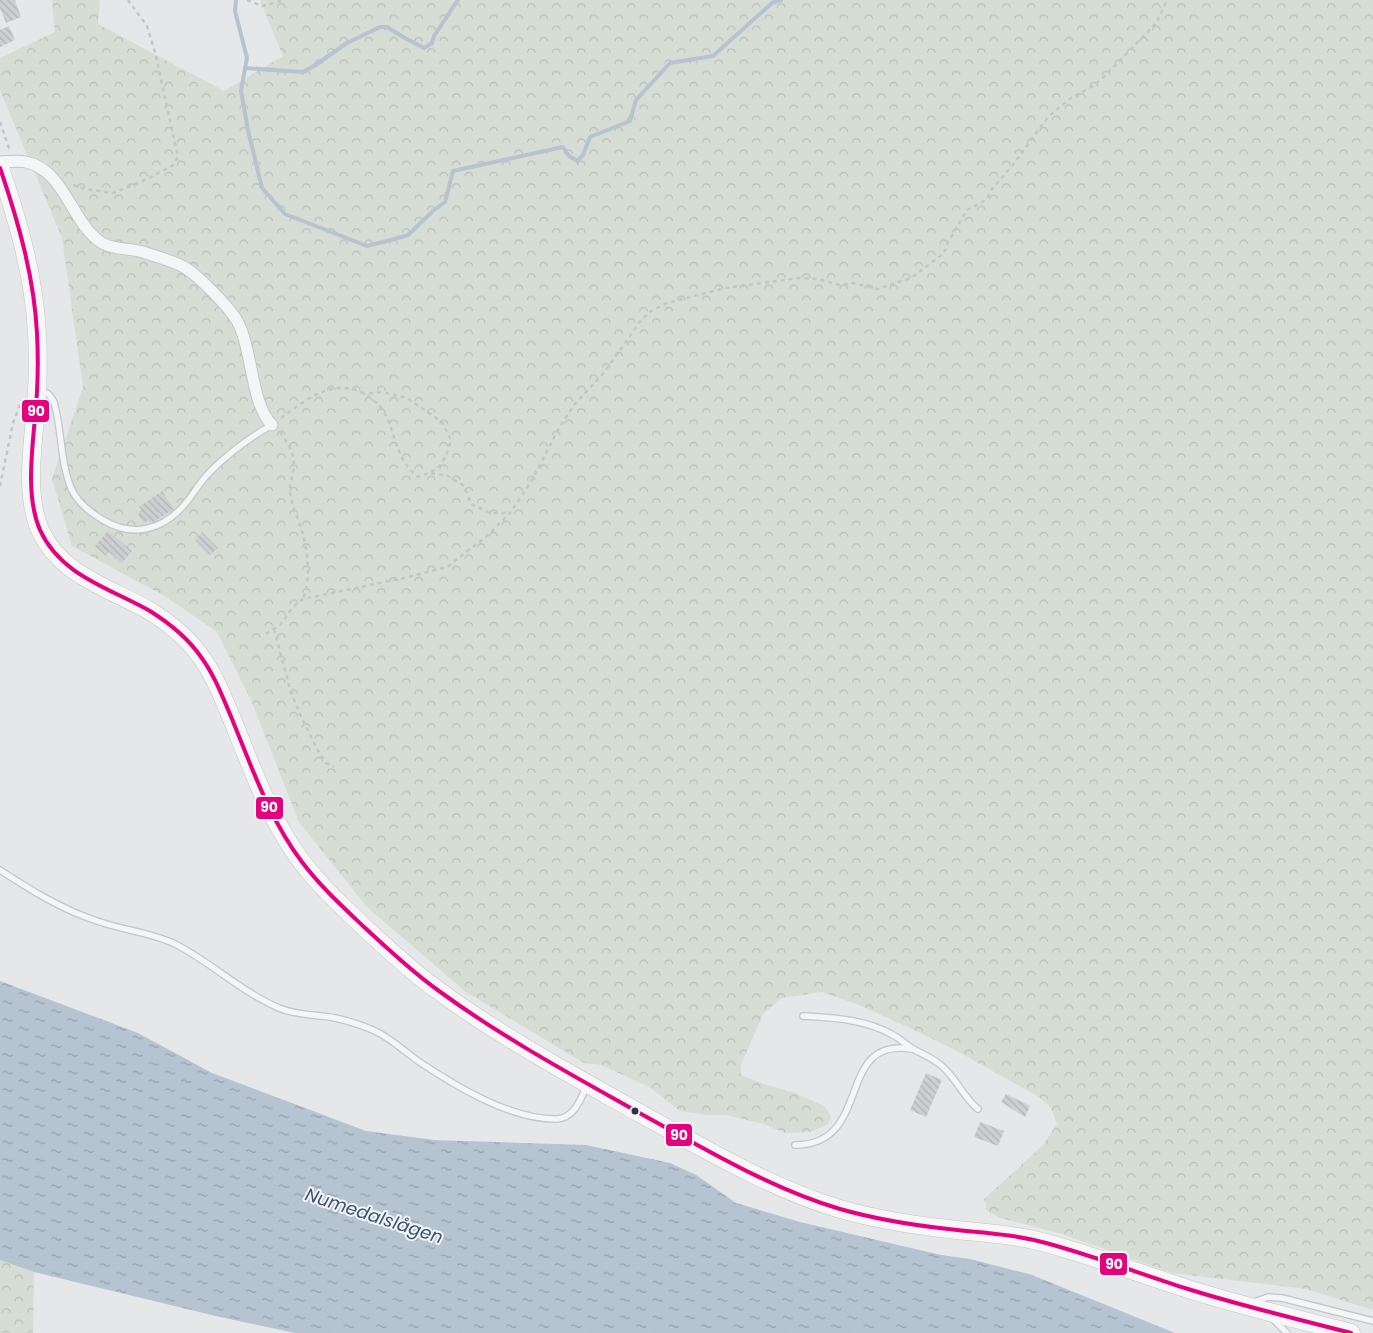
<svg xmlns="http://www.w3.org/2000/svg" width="1373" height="1333" viewBox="0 0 1373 1333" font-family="Poppins,sans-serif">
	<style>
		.forest { fill: url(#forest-crowns) }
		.water { fill: url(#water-ripples) }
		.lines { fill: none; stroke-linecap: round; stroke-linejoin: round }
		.stream { stroke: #b6c3d1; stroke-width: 4 }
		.building { fill: url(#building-back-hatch) }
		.service-casing { stroke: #c3c5c7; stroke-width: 8 }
		.minor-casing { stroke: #c3c5c7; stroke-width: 13 }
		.primary-casing { stroke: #c2c4c6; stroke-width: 19 }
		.path { stroke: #c4c5c9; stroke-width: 2.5; stroke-dasharray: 4 4; stroke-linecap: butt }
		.service { stroke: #f4f5f6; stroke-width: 5.5 }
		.minor { stroke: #f4f5f6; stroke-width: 11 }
		.primary { stroke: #f7f7f8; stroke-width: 18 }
		.bus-1-casing { stroke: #f3f5f8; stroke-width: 8 }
		.bus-1 { stroke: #e5007d; stroke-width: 4 }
		.bus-dot { fill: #2d3442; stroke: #f3f5f8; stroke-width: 2 }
		.labels { text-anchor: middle; stroke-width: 4; stroke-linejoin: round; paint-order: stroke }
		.water-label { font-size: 18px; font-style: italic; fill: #3a5372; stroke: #f3f5f8 }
		.line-badge { stroke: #f3f5f8; stroke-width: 2 }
		.badge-label { font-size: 14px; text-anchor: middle; font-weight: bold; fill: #fff }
	</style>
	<defs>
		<pattern id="forest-crowns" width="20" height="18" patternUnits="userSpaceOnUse" patternTransform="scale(1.25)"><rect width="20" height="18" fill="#d6ddd5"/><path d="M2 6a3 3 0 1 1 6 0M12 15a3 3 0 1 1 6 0" fill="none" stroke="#b8beb8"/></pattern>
		<pattern id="water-ripples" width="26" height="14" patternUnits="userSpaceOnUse" patternTransform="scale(1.25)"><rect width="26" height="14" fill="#b6c3d1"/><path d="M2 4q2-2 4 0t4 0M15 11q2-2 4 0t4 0" fill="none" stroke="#949fab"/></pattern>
		<pattern id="building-back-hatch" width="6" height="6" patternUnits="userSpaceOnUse" patternTransform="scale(1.25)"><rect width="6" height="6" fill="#cdcfd1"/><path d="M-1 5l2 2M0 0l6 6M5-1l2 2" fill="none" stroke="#b0b2b5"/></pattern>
	</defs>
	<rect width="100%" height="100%" fill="#e5e7e9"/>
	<!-- forest -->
	<g class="forest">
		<polygon points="52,0 100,0 98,24 224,91 283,56 260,0 1373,0 1373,1310 1306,1289 1172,1273 1062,1234 1001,1218 987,1211 984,1199 1043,1145 1057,1124 1051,1108 1039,1097 957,1051 910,1028 859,1005 822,992 782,998 763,1014 741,1065 741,1075 764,1084 795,1093 824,1106 831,1116 828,1124 811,1132 785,1133 764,1124 726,1115 707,1115 680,1111 649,1087 601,1065 584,1063 466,992 367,907 299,822 251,700 217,632 168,598 72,546 52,479 83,387 62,238 0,90 0,58 55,32"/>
		<polygon points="0,1260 34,1272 33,1333 0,1333"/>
	</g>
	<!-- water -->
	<polygon class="water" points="0,981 138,1033 212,1073 366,1131 434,1140 586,1145 670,1163 696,1175 736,1203 800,1222 941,1255 970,1259 1032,1275 1175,1333 295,1333 220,1317 34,1272 0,1260"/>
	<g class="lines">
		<!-- stream -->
		<g class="stream">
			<polyline points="236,0 235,11 247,58 241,91 248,130 262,188 285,214 367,246 391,240 408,235 433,211 445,202 453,171 563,147 569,156 577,161 583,155 590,137 630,121 636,100 670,63 713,56 772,3 781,0"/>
			<polyline points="245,68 303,72 314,66 347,43 380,27 387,27 405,38 424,48 432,43 434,36 458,0"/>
		</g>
	</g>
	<!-- building -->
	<g class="building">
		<polygon points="0,0 15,0 21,17 6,23 0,8"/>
		<polygon points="9,26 15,40 0,47 0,30"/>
		<polygon points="162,491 174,509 155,521 150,523 148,520 144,523 138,514 143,511 139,507"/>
		<polygon points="108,531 132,551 122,563 109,552 106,556 95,546"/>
		<polygon points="202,532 218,548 210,555 195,540"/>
		<polygon points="926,1073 942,1080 926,1117 910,1110"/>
		<polygon points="1006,1094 1030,1106 1025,1117 1001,1102"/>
		<polygon points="980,1122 1004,1131 998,1146 974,1137"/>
	</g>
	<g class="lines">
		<defs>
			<g id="service">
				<path d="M38 391C47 391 50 395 54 402 62 430 60 461 71 488 77 502 91 513 103 520 133 538 163 530 185 504 193 495 199 483 208 474 225 456 250 437 272 425"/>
				<path d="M0 870C32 891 61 909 97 921 122 930 149 932 173 943 210 961 241 992 279 1008 297 1016 317 1014 335 1018 349 1021 362 1025 375 1031 392 1039 405 1052 421 1063 459 1088 510 1119 556 1119 574 1119 581 1099 587 1085"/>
				<path d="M803 1016C834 1018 865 1019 893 1035 901 1039 907 1046 915 1050 926 1056 935 1059 944 1068 957 1080 964 1098 978 1109"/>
				<path d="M795 1145C874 1145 834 1037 911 1049"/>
				<polyline points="1254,1302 1268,1297 1282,1298 1373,1321"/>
				<polyline points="1271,1317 1287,1333"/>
			</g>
			<path id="minor" d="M0 162C8 162 18 160 26 162 65 170 71 223 102 243 114 250 130 248 143 252 155 256 170 260 182 266 196 273 227 305 236 319 253 347 250 403 272 425"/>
			<path id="primary" d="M0 168C18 221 34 276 37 333 38 352 38 373 37 392 35 434 23 491 40 530 61 576 110 588 150 611 169 623 188 638 201 657 215 676 223 698 232 719 252 768 270 820 302 862 320 886 342 906 364 927 388 949 412 972 439 991 503 1038 574 1076 643 1115 707 1150 770 1188 840 1209 875 1219 912 1225 948 1229 981 1233 1014 1234 1046 1243 1094 1256 1141 1274 1188 1289 1242 1306 1297 1319 1351 1333"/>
		</defs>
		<!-- service casing -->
		<use href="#service" class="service-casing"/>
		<!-- minor casing -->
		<use href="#minor" class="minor-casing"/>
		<!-- primary casing -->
		<use href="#primary" class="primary-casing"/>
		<!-- path -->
		<g class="path">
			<polyline points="247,0 262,6 284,0"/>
			<polyline points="0,122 10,151"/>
			<polyline points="73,185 85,189 113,193 145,180 172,166 178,157 155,52 147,26 128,0"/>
			<path d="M281 418C307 399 336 375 368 396 376 402 382 407 386 416 397 439 396 459 418 477 442 469 444 463 451 440L442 422 407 398 382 392 364 394"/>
			<path d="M280 432C287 442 295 454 294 467 292 479 288 485 291 498 293 509 299 520 302 531 308 552 311 578 303 599"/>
			<polyline points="431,473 448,476 464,486 471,504 490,513 509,513"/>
			<polyline points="0,486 13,423 21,402"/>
			<polyline points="274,629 290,689 299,712 317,749 326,763 334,767"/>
			<polyline points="266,634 280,625 293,607 303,599 404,578 447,567 488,535 510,513 531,482 559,428 574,405 603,374 642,319 651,311 667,303 725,288 799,278 818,279 839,285 853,283 877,289 911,278 939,257 946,249 948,242 967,210 984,201 987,198 991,190 1012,166 1048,117 1071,98 1093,86 1107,74 1157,22 1167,0"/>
		</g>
		<!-- service -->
		<use href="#service" class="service"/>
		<!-- minor -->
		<use href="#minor" class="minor"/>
		<!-- primary -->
		<use href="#primary" class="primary"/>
		<defs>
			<path id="bus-1" d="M0 168C18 221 34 276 37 333 38 352 38 373 37 392 35 434 23 491 40 530 61 576 110 588 150 611 169 623 188 638 201 657 215 676 223 698 232 719 252 768 270 820 302 862 320 886 342 906 364 927 388 949 412 972 439 991 503 1038 574 1076 643 1115 707 1150 770 1188 840 1209 875 1219 912 1225 948 1229 981 1233 1014 1234 1046 1243 1094 1256 1141 1274 1188 1289 1242 1306 1297 1319 1351 1333"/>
		</defs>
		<!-- bus-1 casing -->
		<use href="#bus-1" class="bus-1-casing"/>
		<!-- bus-1 -->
		<use href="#bus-1" class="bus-1"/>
	</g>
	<!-- markers -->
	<circle class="bus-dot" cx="635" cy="1111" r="4.5"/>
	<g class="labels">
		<!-- water labels -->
		<g class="water-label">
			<text transform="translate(374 1216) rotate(18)" y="6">Numedalslågen</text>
		</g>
	</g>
	<g class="line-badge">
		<rect x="21" y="399" width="29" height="24" rx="5" fill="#e5007d"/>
		<rect x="255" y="796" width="29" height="24" rx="5" fill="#e5007d"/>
		<rect x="665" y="1123" width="28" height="24" rx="5" fill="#e5007d"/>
		<rect x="1099" y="1252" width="29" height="24" rx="5" fill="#e5007d"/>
	</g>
	<g class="badge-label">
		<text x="36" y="416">90</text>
		<text x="269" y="812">90</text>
		<text x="679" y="1140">90</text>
		<text x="1114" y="1269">90</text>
	</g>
</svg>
